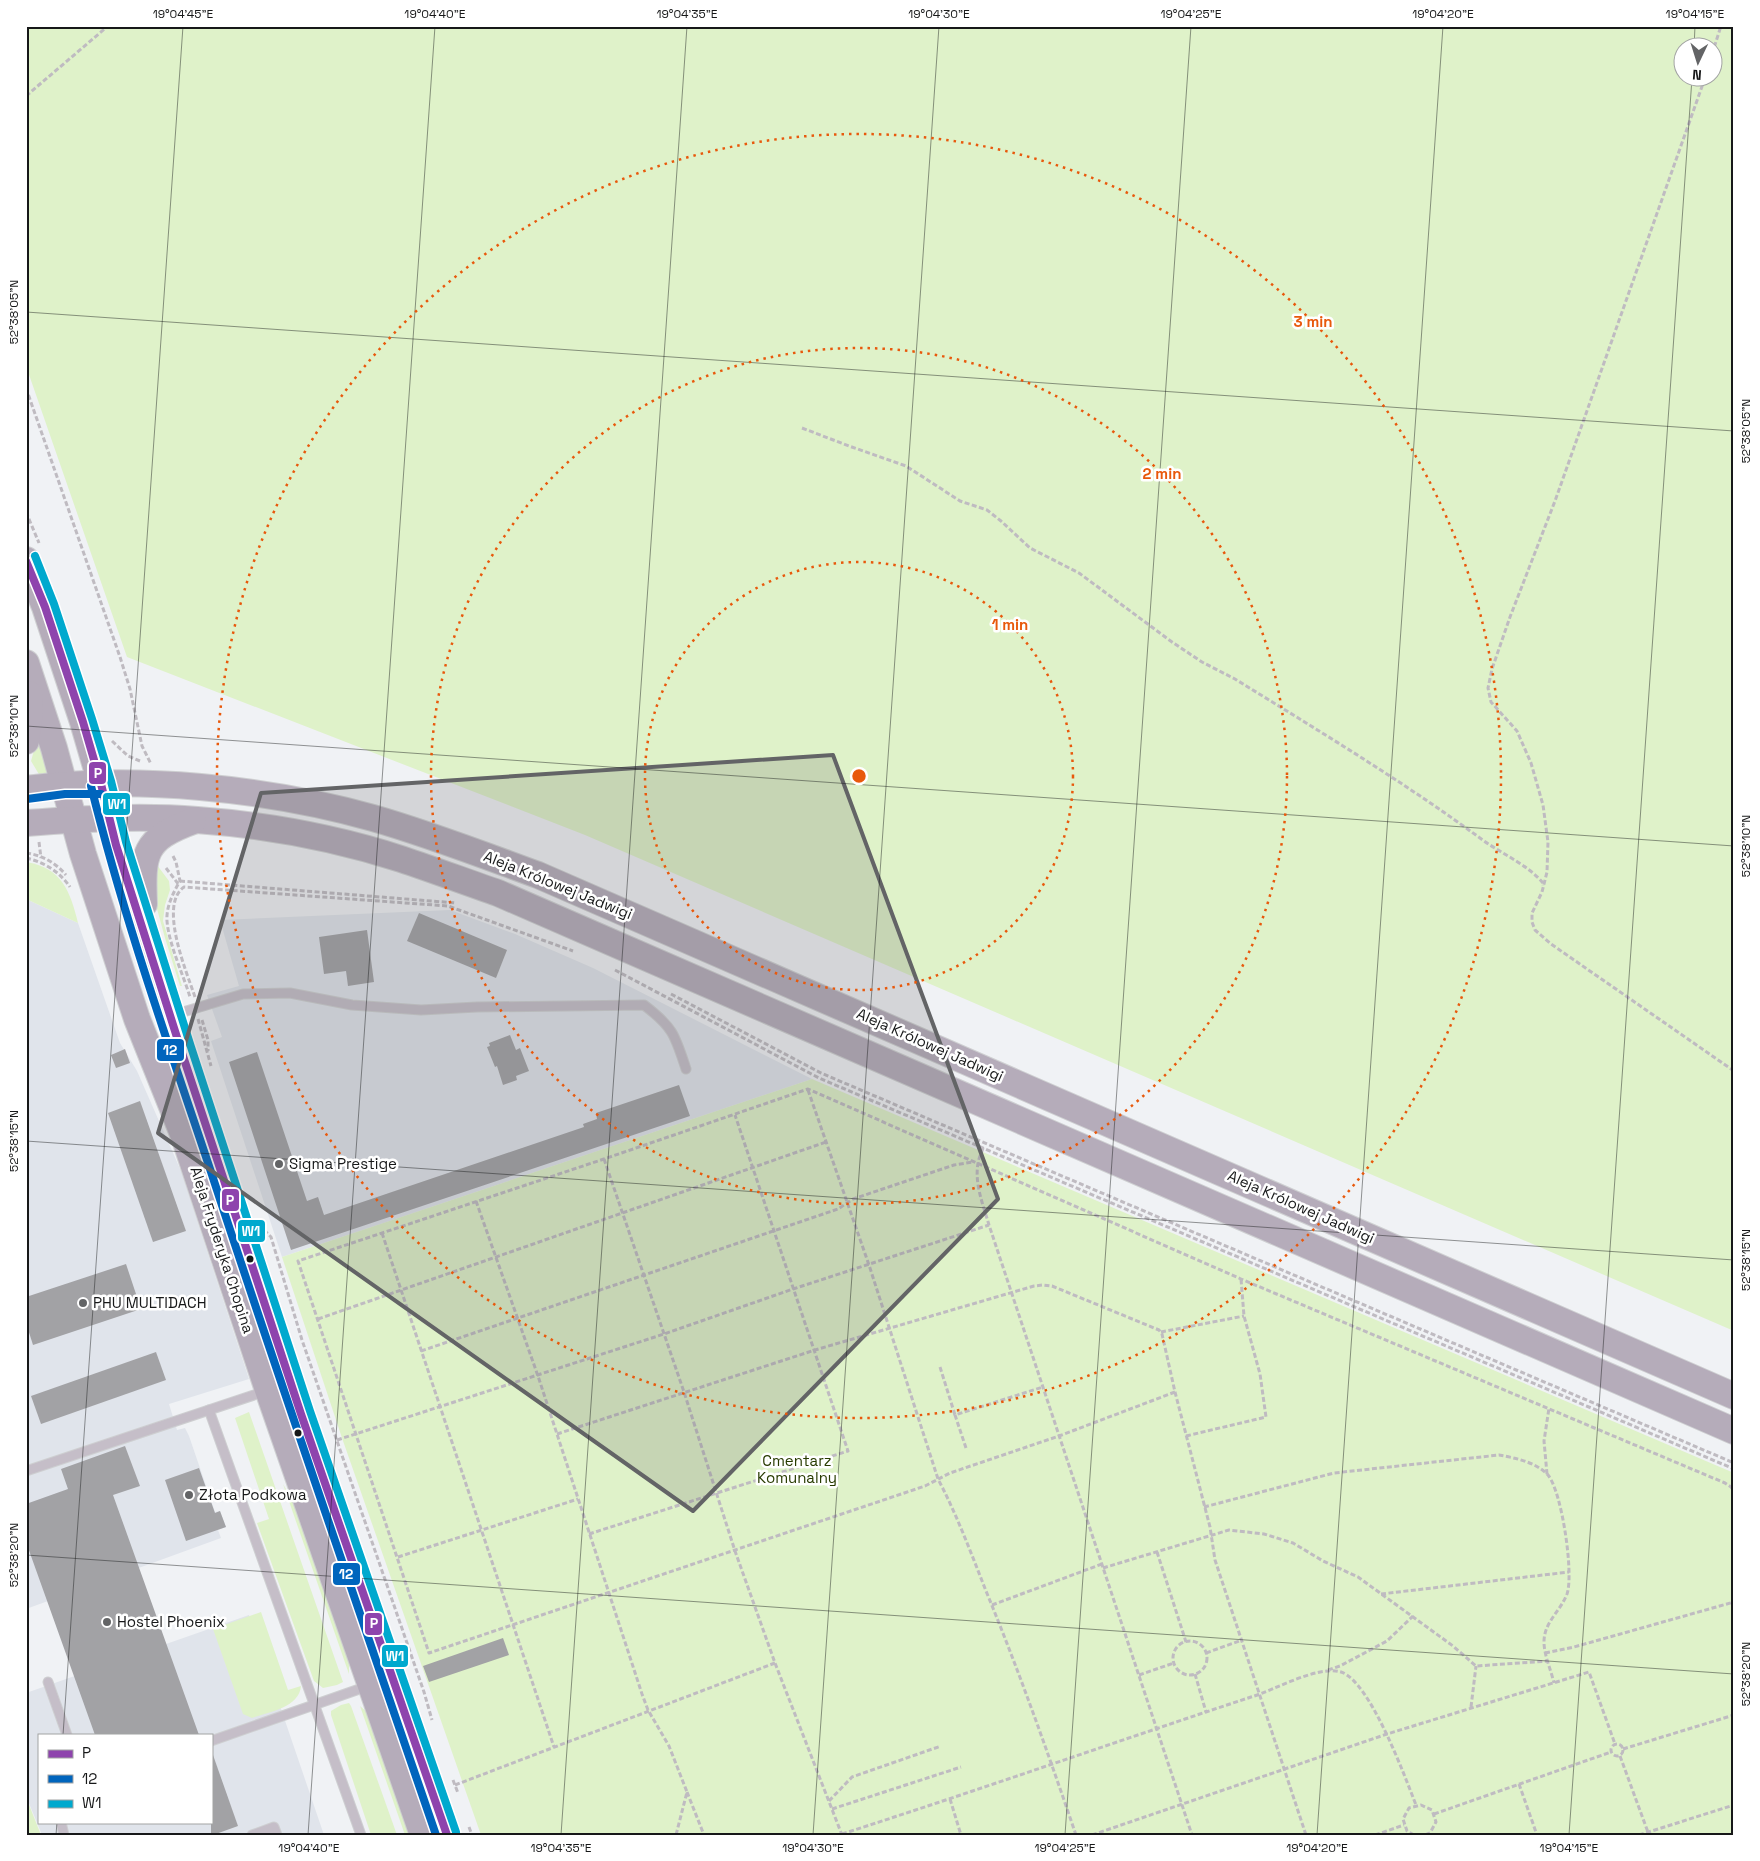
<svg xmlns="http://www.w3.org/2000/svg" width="1760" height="1861" viewBox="0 0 1760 1861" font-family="'Space Grotesk',sans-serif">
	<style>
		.built { fill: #e0e4eb; fill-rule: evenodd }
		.green { fill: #dff2c9; fill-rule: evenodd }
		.building { fill: #a2a2a5 }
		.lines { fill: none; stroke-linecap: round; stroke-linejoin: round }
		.service-casing { stroke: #cecfd1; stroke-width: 11 }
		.primary-casing { stroke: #cecfd1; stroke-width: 28 }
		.path { stroke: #bfbbc1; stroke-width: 3; stroke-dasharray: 5 2.5; stroke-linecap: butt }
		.service { stroke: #c5bec8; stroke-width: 9 }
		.primary { stroke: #b5acba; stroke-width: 26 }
		.bus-1-casing { stroke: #fff; stroke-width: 11 }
		.bus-2-casing { stroke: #fff; stroke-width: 11 }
		.bus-3-casing { stroke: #fff; stroke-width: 11 }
		.bus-1 { stroke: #8e44ad; stroke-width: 8 }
		.bus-2 { stroke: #0065bd; stroke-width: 8 }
		.bus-3 { stroke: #00a9ce; stroke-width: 8 }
		.marked { fill: #636466; fill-opacity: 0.2; stroke: #636466; stroke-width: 4; stroke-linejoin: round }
		.ticks { fill: none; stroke: #171819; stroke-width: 1; stroke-opacity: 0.45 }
		.ring { fill: none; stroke: #e8590c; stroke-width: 2.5; stroke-dasharray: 2.5 5 }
		.poi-dot { fill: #636466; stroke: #fff; stroke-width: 2 }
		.bus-dot { fill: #171819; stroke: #fff; stroke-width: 2 }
		.labels { text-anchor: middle; stroke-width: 5; stroke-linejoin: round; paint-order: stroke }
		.street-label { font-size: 15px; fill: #171819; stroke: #fff }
		.poi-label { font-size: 15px; fill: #171819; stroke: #fff; text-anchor: start }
		.park-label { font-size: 15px; fill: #283b00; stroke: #fff }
		.centre { fill: #e8590c; stroke: #fff; stroke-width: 2.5 }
		.ring-label { font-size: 15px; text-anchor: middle; font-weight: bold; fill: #e8590c; stroke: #fff; stroke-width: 5; stroke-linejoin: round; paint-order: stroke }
		.line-badge { stroke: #fff; stroke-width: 2 }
		.badge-label { font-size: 14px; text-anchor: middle; font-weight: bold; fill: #fff }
		.neatline { fill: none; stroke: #171819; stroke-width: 2 }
		.ticks-label { font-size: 12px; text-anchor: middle; fill: #171819 }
	</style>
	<rect width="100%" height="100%" fill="#f0f2f5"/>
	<!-- built -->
	<g class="built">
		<polygon points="26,899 78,923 120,1043 137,1071 181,1171 249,1379 169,1404 177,1430 185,1428 189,1436 215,1512 220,1511 226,1527 218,1530 221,1538 26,1609"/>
		<polygon points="450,910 515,934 593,968 812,1079 282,1257 211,1041 222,1037 207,995 239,986 220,920"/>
		<path d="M249 1615 324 1835H42L26 1796V1693ZM39 1735H211V1822H39Z"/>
	</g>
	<!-- green -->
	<g class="green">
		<path d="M26 26H1734V1331L585 835 127 657 26 366ZM1682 48H1712V78H1682Z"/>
		<polygon points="37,740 50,775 40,776 31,761"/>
		<polygon points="154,861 169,881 170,890 165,905 163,921 182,986 180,986 165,938 151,887"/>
		<path d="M26 862C62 868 70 891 78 923L26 899Z"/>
		<polygon points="812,1079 1734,1473 1734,1835 481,1835 342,1438 282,1257"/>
		<polygon points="249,1412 343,1682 337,1685 323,1688 314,1681 257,1523 269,1519 235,1418"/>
		<polygon points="283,1484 297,1508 349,1660 349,1674"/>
		<path d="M261 1612 288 1690 301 1686C299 1708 268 1712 252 1718L243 1714 213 1629Z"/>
		<polygon points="349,1703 351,1706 397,1835 371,1835 331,1715 331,1711 341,1705"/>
		<polygon points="360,1706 369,1714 411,1835 405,1835"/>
		<polygon points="26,1797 41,1835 26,1835"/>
	</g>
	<!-- building -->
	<g class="building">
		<polygon points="419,913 507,950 496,978 407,941"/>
		<polygon points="367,930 374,982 348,986 346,971 324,974 319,937"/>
		<polygon points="510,1035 516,1050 520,1048 529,1071 516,1076 517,1080 503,1085 497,1066 495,1067 487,1047 490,1046 489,1043"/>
		<polygon points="125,1049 130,1063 116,1068 111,1055"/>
		<polygon points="257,1052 307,1201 318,1197 324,1215 584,1127 583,1124 597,1119 596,1113 679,1085 690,1116 291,1250 229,1062"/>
		<polygon points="140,1101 186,1231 153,1242 108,1113"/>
		<polygon points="126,1264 141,1309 33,1345 26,1323 26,1297"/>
		<polygon points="156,1352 166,1380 41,1424 31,1396"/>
		<polygon points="125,1446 140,1486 113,1495 199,1735 95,1735 26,1542 26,1504 68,1489 61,1469"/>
		<polygon points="199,1468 215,1513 220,1511 226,1527 186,1541 165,1480"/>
		<polygon points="503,1638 509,1655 429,1682 423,1666"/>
		<polygon points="211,1755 213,1755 238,1826 213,1835 211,1835"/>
	</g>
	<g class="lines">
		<defs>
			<g id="service">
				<path d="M173 1015 243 994 290 993 352 1005 421 1010 477 1007 644 1005C673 1027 675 1035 686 1069"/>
				<polyline points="209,1410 361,1835"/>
				<polyline points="26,1471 266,1391"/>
				<polyline points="48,1682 67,1735"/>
				<polyline points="211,1741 368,1686"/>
				<polyline points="61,1822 64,1835"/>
				<polyline points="252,1835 274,1827 277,1835"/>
			</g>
			<g id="primary">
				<polyline points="26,560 45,607 83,722 101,784 116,845 181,1050 301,1414 447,1835"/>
				<polyline points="26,663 54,748 83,854 137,1019 185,1139 268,1390 423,1835"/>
				<polyline points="26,741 30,713 29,694"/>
				<path d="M26 789C136 775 266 788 373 818 429 834 483 855 538 875L1734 1396"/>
				<path d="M26 823C83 819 140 815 197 820 265 825 336 838 401 859 434 870 466 882 498 893L1734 1431"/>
				<path d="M144 904C142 854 143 839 193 821"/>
			</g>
		</defs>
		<!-- service casing -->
		<use href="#service" class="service-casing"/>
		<!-- primary casing -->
		<use href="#primary" class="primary-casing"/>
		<!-- path -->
		<g class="path">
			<polyline points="1712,54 1721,26"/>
			<polyline points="1705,78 1555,501 1510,617 1492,669 1488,688 1491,702 1517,731 1531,763 1543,805 1548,842 1547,872 1542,892 1532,913 1532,922 1535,930 1551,944 1734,1071"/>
			<polyline points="26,96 108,26"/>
			<polyline points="26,388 120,657 130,689 142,746 151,764"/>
			<path d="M802 428 849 446 906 466 960 501 987 510 1001 521 1030 548 1079 573 1172 642 1202 662 1235 679C1319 731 1404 782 1484 841 1504 855 1528 865 1543 883V886"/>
			<polyline points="26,512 39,543"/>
			<polyline points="112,741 128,756 140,761"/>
			<polyline points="39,842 41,858"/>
			<path d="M26 853C42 855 56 863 66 875"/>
			<path d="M173 856 176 862 180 881C173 893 166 907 167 921 169 945 183 974 190 997"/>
			<path d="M26 858C44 862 60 872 70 887"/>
			<polyline points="166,868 179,885"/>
			<polyline points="180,881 456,903"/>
			<polyline points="615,970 819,1078 1734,1469"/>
			<polyline points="671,994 821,1073 1734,1463"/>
			<path d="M195 997C187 973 158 905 184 887L448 906 573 951"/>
			<polyline points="198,1019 211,1066"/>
			<polyline points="202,1020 208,1040 208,1051"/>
			<path d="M808 1090 869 1265 938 1479C957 1515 971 1553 986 1591 1019 1671 1048 1753 1076 1835"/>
			<path d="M983 1148C982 1152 980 1155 979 1159 973 1181 983 1204 989 1225L1192 1835"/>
			<polyline points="604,1159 684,1392 735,1551 775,1663 842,1835"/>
			<polyline points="476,1201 538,1376 642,1694 648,1710 669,1746 687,1792 676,1835"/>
			<polyline points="264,1230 271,1237 302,1340 424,1692 432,1720"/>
			<polyline points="382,1233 554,1747"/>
			<polyline points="318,1319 826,1142"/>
			<polyline points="1161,1332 1244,1316"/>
			<polyline points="421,1351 838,1209 853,1199 954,1165 973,1162"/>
			<polyline points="940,1367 955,1415"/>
			<polyline points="1175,1392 1059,1436 950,1473 925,1486 429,1653 298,1261 604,1159 808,1089 1241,1279 1725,1483 1731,1487 1734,1491"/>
			<polyline points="557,1434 815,1350 1034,1286 1043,1285 1052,1286 1159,1330 1162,1334 1175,1392 1210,1527 1215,1560 1306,1835"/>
			<polyline points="1186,1436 1266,1417 1260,1374 1244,1316 1241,1279"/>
			<polyline points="337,1440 664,1334 793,1289 989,1225"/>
			<polyline points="966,1448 955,1415 1043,1387"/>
			<polyline points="1547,1474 1544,1441 1549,1408"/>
			<path d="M1204 1507 1334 1473 1499 1455C1515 1458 1536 1462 1548 1475 1562 1492 1574 1574 1567 1594 1560 1612 1544 1622 1544 1642 1544 1655 1551 1670 1554 1683"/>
			<polyline points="589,1534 848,1451 735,1115"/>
			<polyline points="1157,1552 1186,1642"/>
			<polyline points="398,1557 578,1499"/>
			<polyline points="1103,1568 1229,1530 1264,1534 1293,1543 1323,1561 1358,1577 1453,1646 1476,1666 1548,1661"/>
			<polyline points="1381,1594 1569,1572"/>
			<polyline points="992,1605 1102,1564"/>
			<circle cx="1190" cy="1658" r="17"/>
			<polyline points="1206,1653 1242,1640"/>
			<polyline points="1545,1653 1574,1647 1734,1602"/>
			<polyline points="1328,1670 1340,1666 1387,1641 1413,1616"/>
			<polyline points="1195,1674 1206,1712"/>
			<polyline points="1139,1675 1174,1663"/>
			<polyline points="1471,1707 1476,1666"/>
			<circle cx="1617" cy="1750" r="6"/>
			<polyline points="1623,1749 1734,1715"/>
			<polyline points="1620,1756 1649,1835"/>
			<polyline points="453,1780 458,1793"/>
			<polyline points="1519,1784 1537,1835"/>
			<polyline points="455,1785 775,1663"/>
			<polyline points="687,1792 704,1835"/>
			<polyline points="950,1799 961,1835"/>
			<polyline points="829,1801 852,1777 941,1746"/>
			<polyline points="832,1809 961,1767"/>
			<polyline points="1434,1814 1611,1752"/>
			<polyline points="469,1827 472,1835"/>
			<path d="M842 1834C979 1790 1115 1742 1251 1697 1275 1690 1317 1665 1341 1672 1370 1681 1405 1777 1416 1805"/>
			<polyline points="1092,1835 1387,1734 1589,1672 1615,1744"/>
			<polyline points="1375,1835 1404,1825"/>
			<polyline points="1414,1835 1407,1831 1403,1819 1409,1808 1421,1805 1432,1810 1436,1822 1430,1833 1425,1835"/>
			<polyline points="1639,1835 1734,1805"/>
		</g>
		<!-- service -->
		<use href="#service" class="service"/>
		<!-- primary -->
		<use href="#primary" class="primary"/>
		<defs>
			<polyline id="bus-1" points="26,561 45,607 83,722 101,784 116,845 181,1050 301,1414 447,1835"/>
			<g id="bus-2">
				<path d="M91 786C124 919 170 1049 213 1178 285 1398 361 1616 436 1835"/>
				<polyline points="27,799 65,794 101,794"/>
			</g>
			<polyline id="bus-3" points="35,556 54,604 92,719 111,781 126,842 191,1047 310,1411 456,1832"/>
		</defs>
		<!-- bus-1 casing -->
		<use href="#bus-1" class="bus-1-casing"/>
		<!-- bus-2 casing -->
		<use href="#bus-2" class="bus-2-casing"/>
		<!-- bus-3 casing -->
		<use href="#bus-3" class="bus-3-casing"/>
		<!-- bus-1 -->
		<use href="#bus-1" class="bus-1"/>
		<!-- bus-2 -->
		<use href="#bus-2" class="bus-2"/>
		<!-- bus-3 -->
		<use href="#bus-3" class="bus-3"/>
	</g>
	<!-- marked area -->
	<path class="marked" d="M833 755 998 1199 693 1511 158 1133 261 793Z"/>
	<!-- ticks -->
	<path class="ticks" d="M1694 48 1695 26M26 312 1734 431M26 726 1734 846M26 1141 1734 1260M26 1555 1734 1674M63 1735 183 26M56 1835 57 1822M308 1835 435 26M561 1835 687 26M813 1835 939 26M1065 1835 1191 26M1317 1835 1443 26M1569 1835 1692 78"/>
	<!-- distance rings -->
	<g class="ring">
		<circle cx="859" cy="776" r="214"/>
		<circle cx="859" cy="776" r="428"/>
		<circle cx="859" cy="776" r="642"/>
	</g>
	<!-- markers -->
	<g class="poi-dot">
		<circle cx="279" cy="1164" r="5"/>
		<circle cx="83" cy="1303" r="5"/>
		<circle cx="189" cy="1495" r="5"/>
		<circle cx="107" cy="1622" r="5"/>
	</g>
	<g class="bus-dot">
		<circle cx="250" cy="1259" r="4.5"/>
		<circle cx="298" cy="1433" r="4.5"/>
	</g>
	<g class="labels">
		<!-- street labels -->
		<g class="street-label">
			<text transform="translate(558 885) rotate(22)" y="5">Aleja Królowej Jadwigi</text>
			<text transform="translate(930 1045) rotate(24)" y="5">Aleja Królowej Jadwigi</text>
			<text transform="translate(1301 1207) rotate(24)" y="5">Aleja Królowej Jadwigi</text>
			<text transform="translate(222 1250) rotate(72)" y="5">Aleja Fryderyka Chopina</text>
		</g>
		<!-- poi labels -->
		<g class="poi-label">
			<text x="289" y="1169">Sigma Prestige</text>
			<text x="93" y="1308">PHU MULTIDACH</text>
			<text x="199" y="1500">Złota Podkowa</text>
			<text x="117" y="1627">Hostel Phoenix</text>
		</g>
		<!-- park labels -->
		<g class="park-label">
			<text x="797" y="1466">Cmentarz<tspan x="797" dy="17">Komunalny</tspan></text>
		</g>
	</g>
	<circle cx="859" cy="776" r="8" class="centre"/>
	<g class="ring-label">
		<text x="1313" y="327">3 min</text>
		<text x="1162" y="479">2 min</text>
		<text x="1010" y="630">1 min</text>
	</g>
	<g class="line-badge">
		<rect x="88" y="761" width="19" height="24" rx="5" fill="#8e44ad"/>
		<rect x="102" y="792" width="29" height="24" rx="5" fill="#00a9ce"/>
		<rect x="156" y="1038" width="29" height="24" rx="5" fill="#0065bd"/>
		<rect x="221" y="1188" width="19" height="24" rx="5" fill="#8e44ad"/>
		<rect x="237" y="1219" width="29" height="24" rx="5" fill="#00a9ce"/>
		<rect x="332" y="1562" width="29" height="24" rx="5" fill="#0065bd"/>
		<rect x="364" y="1612" width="19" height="24" rx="5" fill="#8e44ad"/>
		<rect x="381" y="1644" width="28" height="24" rx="5" fill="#00a9ce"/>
	</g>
	<g class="badge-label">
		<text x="98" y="778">P</text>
		<text x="117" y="809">W1</text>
		<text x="170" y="1055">12</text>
		<text x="230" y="1205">P</text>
		<text x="251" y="1236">W1</text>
		<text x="346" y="1579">12</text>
		<text x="374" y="1628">P</text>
		<text x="395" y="1661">W1</text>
	</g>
	<!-- border -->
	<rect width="1760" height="1861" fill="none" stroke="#ffffff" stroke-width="55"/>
	<!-- legend -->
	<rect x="38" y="1734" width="175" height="90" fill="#ffffff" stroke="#a2a3a3"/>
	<rect x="48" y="1750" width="25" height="8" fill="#8e44ad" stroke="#a2a3a3"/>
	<text x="82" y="1758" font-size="15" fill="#171819">P</text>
	<rect x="48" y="1775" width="25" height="8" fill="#0065bd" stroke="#a2a3a3"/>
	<text x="82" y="1784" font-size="15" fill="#171819">12</text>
	<rect x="48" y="1800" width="25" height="8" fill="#00a9ce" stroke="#a2a3a3"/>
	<text x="82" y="1808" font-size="15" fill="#171819">W1</text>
	<!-- north arrow -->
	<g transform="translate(1698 62) rotate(184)"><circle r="24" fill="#ffffff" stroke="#a2a3a3"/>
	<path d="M0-4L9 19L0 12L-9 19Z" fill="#636466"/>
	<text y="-8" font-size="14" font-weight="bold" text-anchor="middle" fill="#171819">N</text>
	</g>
	<rect x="28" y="28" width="1704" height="1806" class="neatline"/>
	<g class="ticks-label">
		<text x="183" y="18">19°04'45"E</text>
		<text x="435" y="18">19°04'40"E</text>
		<text x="687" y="18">19°04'35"E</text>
		<text x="939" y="18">19°04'30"E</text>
		<text x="1191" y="18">19°04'25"E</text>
		<text x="1443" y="18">19°04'20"E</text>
		<text x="1695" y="18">19°04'15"E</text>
		<text transform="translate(14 312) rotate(-90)" y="4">52°38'05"N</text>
		<text transform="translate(1746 431) rotate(-90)" y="4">52°38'05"N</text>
		<text transform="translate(14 726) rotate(-90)" y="4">52°38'10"N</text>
		<text transform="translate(1746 846) rotate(-90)" y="4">52°38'10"N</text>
		<text transform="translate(14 1141) rotate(-90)" y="4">52°38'15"N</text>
		<text transform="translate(1746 1260) rotate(-90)" y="4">52°38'15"N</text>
		<text transform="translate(14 1555) rotate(-90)" y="4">52°38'20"N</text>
		<text transform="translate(1746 1674) rotate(-90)" y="4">52°38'20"N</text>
		<text x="309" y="1852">19°04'40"E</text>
		<text x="561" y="1852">19°04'35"E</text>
		<text x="813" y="1852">19°04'30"E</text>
		<text x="1065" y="1852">19°04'25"E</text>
		<text x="1317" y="1852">19°04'20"E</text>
		<text x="1569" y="1852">19°04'15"E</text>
	</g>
</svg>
